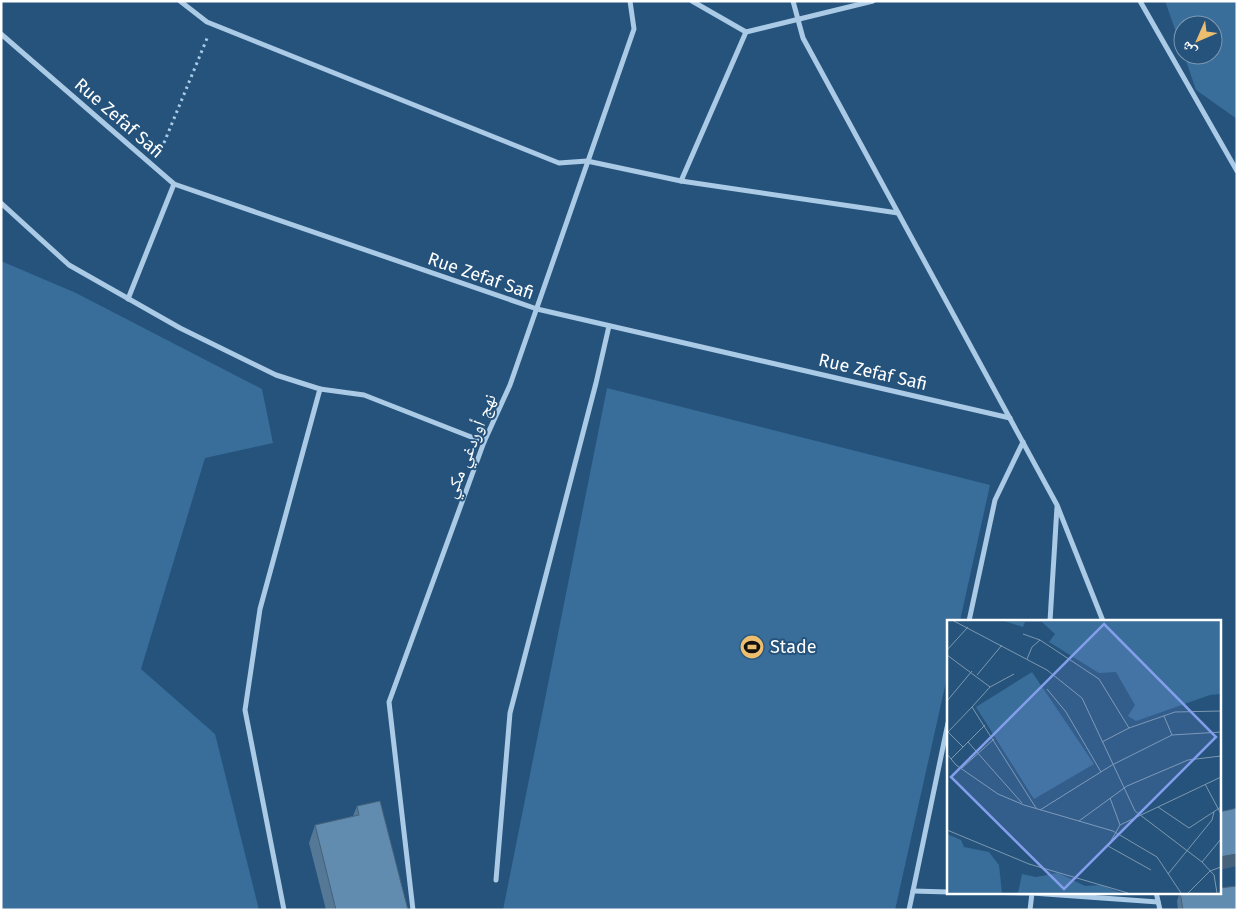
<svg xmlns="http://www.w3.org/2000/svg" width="1238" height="911" viewBox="0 0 1238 911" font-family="'Fira Sans','Noto Naskh Arabic',sans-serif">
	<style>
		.green { fill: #396d9a }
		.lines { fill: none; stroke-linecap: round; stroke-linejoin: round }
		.path { stroke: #aacae5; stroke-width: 3; stroke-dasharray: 2.5 4; stroke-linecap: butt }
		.minor { stroke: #aacae5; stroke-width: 5 }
		.wall { fill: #547896 }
		.shaded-wall { fill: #45627a }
		.building { fill: #628caf; stroke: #45627a }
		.labels { text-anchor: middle; stroke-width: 4; stroke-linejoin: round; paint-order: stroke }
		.street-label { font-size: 18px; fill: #fff; stroke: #25537c }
		.poi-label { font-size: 18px; fill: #fff; stroke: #25537c; text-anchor: start }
		.inset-road { fill: none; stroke: #7c98b0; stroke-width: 1 }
		.view { fill: #839eea; fill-opacity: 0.15; stroke: #839eea; stroke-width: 2.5 }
		.inset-edge { fill: none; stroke: #fff; stroke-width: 2.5 }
	</style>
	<rect width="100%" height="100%" fill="#25537c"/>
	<!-- green -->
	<g class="green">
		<polygon points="1165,1 1237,1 1237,119 1196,90 1184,55 1213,55 1213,25 1183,25 1183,52"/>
		<polygon points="1,261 76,293 262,389 273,443 205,458 141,669 215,734 259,910 1,910"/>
		<polygon points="607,388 990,485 960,621 948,621 948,673 895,910 503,910"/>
	</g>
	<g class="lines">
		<!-- path -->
		<polyline class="path" points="159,155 208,36"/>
		<!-- minor -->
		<g class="minor">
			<polyline points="180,1 207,22 559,163 587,161 681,181 898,213"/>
			<polyline points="692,1 746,32"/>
			<polyline points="793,1 803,38 1057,505 1103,621"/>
			<polyline points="1140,1 1237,171"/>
			<polyline points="1,34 174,184 537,309 1010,418"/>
			<polyline points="681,181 746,32 873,1"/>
			<polyline points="1,203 69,265 180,328 276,375 320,389 260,609 245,710 284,910"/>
			<polyline points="128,299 174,184"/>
			<polyline points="320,389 364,395 484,442"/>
			<polyline points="969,621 995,500 1023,442"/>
			<polyline points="1050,621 1057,507"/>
			<polyline points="496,880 510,713 596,383 609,326"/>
			<polyline points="913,891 948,892"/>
			<polyline points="972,892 1032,893 1158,902"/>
			<polyline points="1156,892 1160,910"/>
			<polyline points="413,910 389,702 484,442 510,385 634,29 630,1"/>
			<polyline points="909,910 948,723"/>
			<polyline points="1030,910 1032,893"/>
		</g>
	</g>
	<!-- wall -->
	<g class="wall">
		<polygon points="357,806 408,910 326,910 309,843 315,825 353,816"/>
		<polygon points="1180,892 1237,910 1178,910 1177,901"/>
	</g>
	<!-- shaded-wall -->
	<polygon class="shaded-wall" points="1237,854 1237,866 1219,870 1219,857"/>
	<!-- building -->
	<g class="building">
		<polygon points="380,801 408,910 336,910 315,825 359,815 357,806"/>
		<polygon points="1237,808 1237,854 1219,857 1219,812"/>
		<polygon points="1237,886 1237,910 1183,910 1180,892 1219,892 1219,888"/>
	</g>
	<!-- icons -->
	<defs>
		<symbol id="stadium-disc" viewBox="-11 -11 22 22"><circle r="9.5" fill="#eebe6f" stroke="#25537c"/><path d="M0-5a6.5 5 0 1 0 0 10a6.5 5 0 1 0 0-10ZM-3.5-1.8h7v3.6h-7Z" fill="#111"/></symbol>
	</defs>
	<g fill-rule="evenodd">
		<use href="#stadium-disc" x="738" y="633" width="28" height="28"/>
	</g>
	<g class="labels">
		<!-- street labels -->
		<g class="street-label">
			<text transform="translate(119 118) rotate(41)" y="6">Rue Zefaf Safi</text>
			<text transform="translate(481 276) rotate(19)" y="6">Rue Zefaf Safi</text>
			<text transform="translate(873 372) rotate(13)" y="6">Rue Zefaf Safi</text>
			<text transform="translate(470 446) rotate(-68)" y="6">نهج أوردغي مكي</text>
		</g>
		<!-- poi labels -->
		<g class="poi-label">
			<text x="770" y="653">Stade</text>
		</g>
	</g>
	<!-- overview -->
	<g transform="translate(947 620)">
		<rect width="274" height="274" fill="#25537c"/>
		<path d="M54 0H274V74L263 75 189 101 181 96 188 85 169 52 152 53 102 22 108 14 95 2H78L76 7ZM85 52 147 144 87 179 29 87ZM0 214 14 220 17 227 42 232 52 245 55 273H0ZM111 253 138 266 154 265 174 273H71L75 254 89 257Z" fill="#396d9a"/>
		<path class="inset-road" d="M5 0 100 50 135 78 188 191 255 242 267 255 270 273M76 14 93 20M0 30 21 7M0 35 43 67 25 87 89 188M80 39 85 27 93 20 152 59 182 108 228 92 274 91M30 55 55 25M43 67 67 54M100 69 119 92 154 152M0 81 25 51M217 96 225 115M1 112 16 127M0 113 25 87M21 122 75 183M155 122 182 108M0 134 9 145 51 174 77 185 166 211 210 237 234 273M4 139 38 105M15 148 47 119M258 164 274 194M163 178 173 205 161 226 204 250M211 187 242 208 274 187M93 190 165 145 225 115 274 112M132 201 180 166 241 140 274 136M173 205 274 157M0 210 82 244 181 273M255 242 274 219M221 254 265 200 267 192M241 273 263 251 274 247"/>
		<path class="view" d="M157 4 269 117 117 269 4 157Z"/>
		<rect width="274" height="274" class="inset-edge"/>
	</g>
	<!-- border -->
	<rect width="1238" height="911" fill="none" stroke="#ffffff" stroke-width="5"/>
	<!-- north arrow -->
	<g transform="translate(1198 40) rotate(225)"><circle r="24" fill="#25537c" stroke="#7c98b0"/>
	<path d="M0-4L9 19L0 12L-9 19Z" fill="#eebe6f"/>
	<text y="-8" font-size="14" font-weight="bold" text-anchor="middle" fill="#ffffff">ش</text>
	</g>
</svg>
